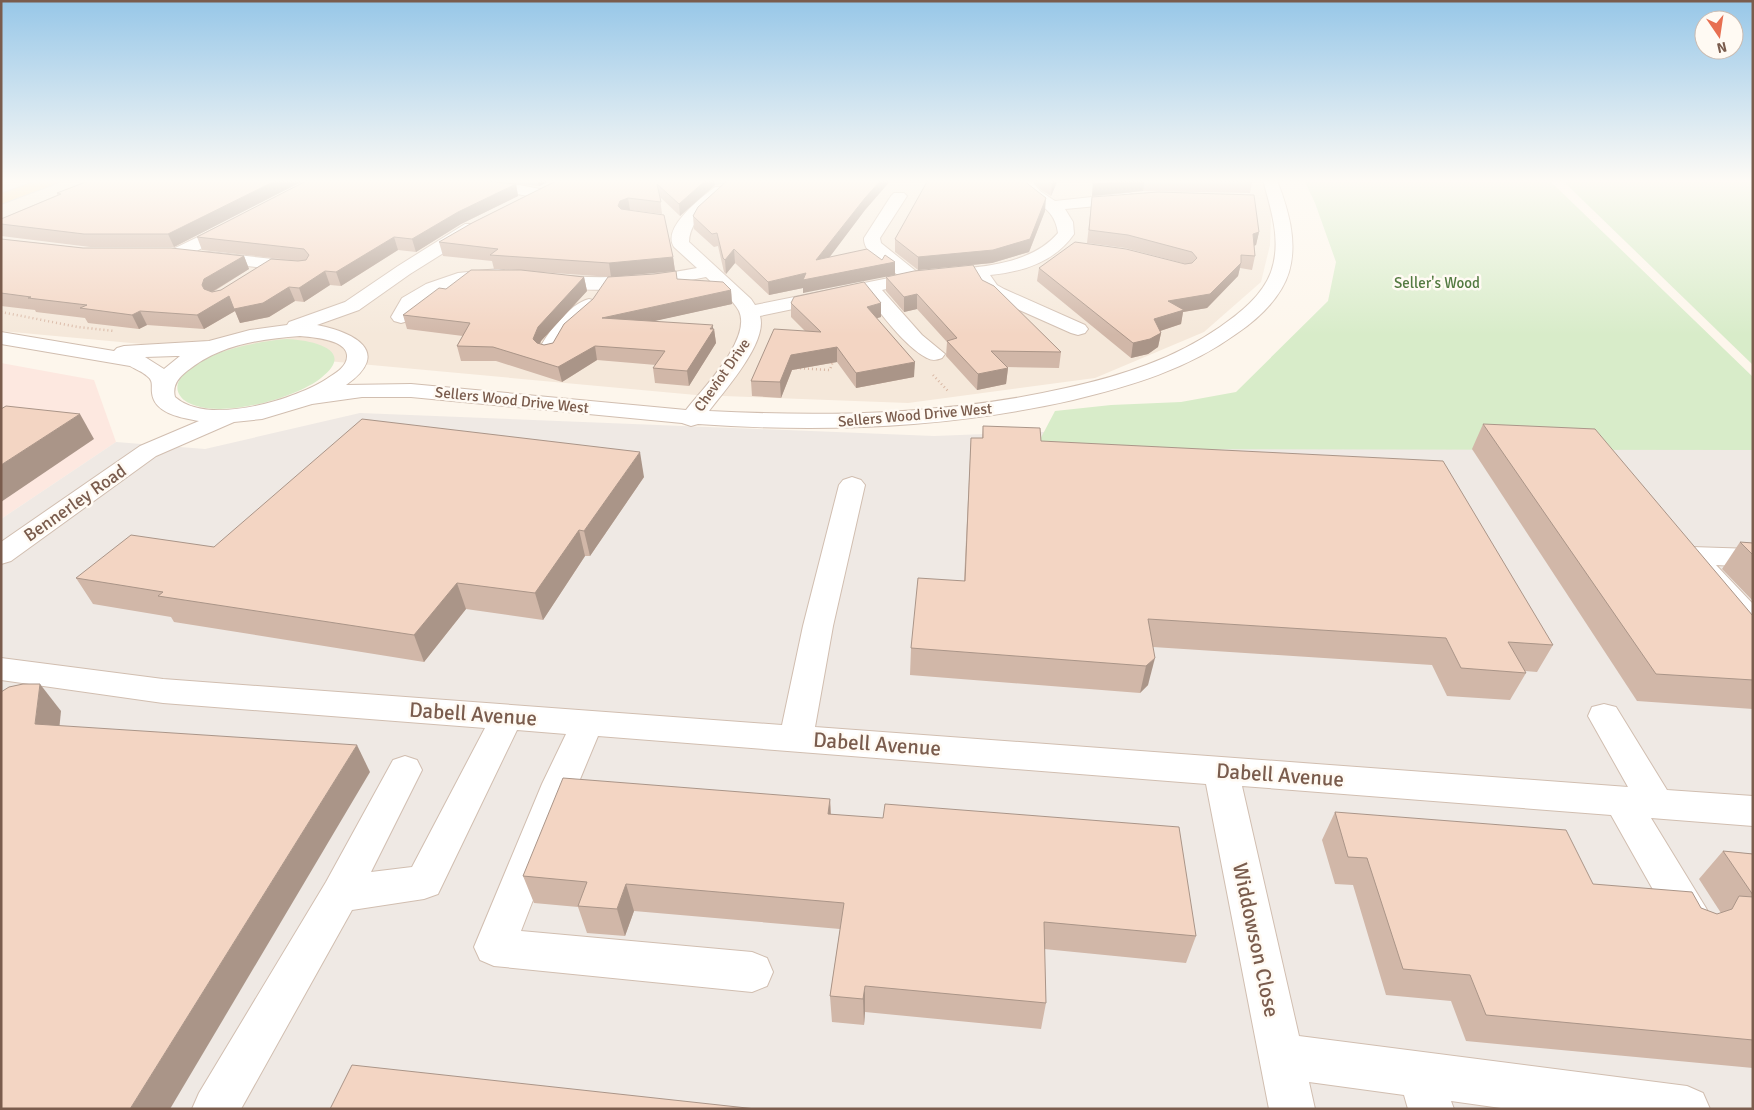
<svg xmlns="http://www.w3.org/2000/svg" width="1754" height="1110" viewBox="0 0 1754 1110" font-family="Signika,sans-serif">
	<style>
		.residential { fill: #f5e8da }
		.commercial { fill: #fde8e0 }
		.industrial { fill: #efe9e4 }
		.green { fill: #d8ecc9 }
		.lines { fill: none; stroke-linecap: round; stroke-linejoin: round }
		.minor-casing { stroke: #d1beb0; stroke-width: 2 }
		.major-casing { stroke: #dad1cd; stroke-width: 2 }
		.path { stroke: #d9b8a5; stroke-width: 2.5; stroke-dasharray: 1 3; stroke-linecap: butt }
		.minor { fill: #fff; fill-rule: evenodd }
		.major { fill: #fbd9a5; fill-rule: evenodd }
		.wall { fill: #d1b7a8 }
		.shaded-wall { fill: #aa9588 }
		.building { fill: #f3d5c3; stroke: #aa9588 }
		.labels { text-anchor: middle; stroke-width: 5; stroke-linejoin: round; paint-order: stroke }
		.far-park-label { font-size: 15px; fill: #537a41; stroke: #fffaf3 }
		.far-street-label { font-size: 15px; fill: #7a5c4d; stroke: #fffaf3 }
		.street-label { font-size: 18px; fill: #7a5c4d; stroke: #fffaf3 }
		.near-street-label { font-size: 21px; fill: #7a5c4d; stroke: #fffaf3 }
	</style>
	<rect width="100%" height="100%" fill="#fdf6ec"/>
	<!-- residential -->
	<polygon class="residential" points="1,180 1268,180 1272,192 1270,245 1261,282 1204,332 1095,378 908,403 696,395 1,331"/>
	<!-- commercial -->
	<polygon class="commercial" points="1,363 94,380 116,442 1,519"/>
	<!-- industrial -->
	<polygon class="industrial" points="360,413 934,436 1095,430 1753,449 1753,1109 1,1109 1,519 116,442 205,449"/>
	<!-- green -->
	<g class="green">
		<polygon points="1304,180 1549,180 1753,377 1753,450 1035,449 1055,411 1111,405 1181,402 1236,392 1328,301 1336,262 1315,203"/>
		<polygon points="1562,180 1753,180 1753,365"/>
		<path d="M287 339C310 340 358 349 321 378 295 399 213 422 184 400 179 396 176 390 178 383 189 353 259 341 287 339Z"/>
	</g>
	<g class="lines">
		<defs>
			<g id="minor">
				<path d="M411 180C455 180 501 179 544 190L547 193 544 196 539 198 517 194 418 184 413 183Z"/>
				<path d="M1017 180H1031L1040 191 1055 201 1129 193 1134 195 1137 198 1134 201 1129 203 1065 209 1073 222 1074 234C1055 262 1022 272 990 275L997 285 1004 289 1085 325 1088 329 1085 333 1078 335 1071 333 990 297 983 293 973 277 913 283 882 290 922 335 945 354 942 358C937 360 932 361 927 358 904 346 882 314 865 294L760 316C768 342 725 390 709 411 829 417 948 415 1066 388 1121 376 1174 359 1220 327 1240 313 1262 296 1271 272 1282 241 1271 210 1263 180H1277C1288 209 1298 241 1289 272 1281 298 1258 319 1236 334 1188 369 1131 386 1073 400 950 428 824 433 698 424L691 426 682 423 411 397H362L312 404 262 419 234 422 156 456 11 561 1 564V542L140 446 199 421C183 418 154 414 152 393 151 386 154 381 147 376 143 372 135 369 130 366L1 344V332L114 351 117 348 124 346 209 341 250 330 287 325 289 322 345 302 398 266 465 224H477L479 228 477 232 410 274 359 310 317 325C352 332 394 351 346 385L411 384 686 410C703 388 752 339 739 311 732 298 716 287 706 277 656 287 592 296 542 284L539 280 542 276 548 275C598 279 647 278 697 268L674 247C661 228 702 197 715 187H725L728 190C714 209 690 216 689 242L751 299 755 305 899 276C887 266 863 254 864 238L891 196 894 193H904L907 196 880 238 881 243 917 272C961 268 1027 270 1058 233 1054 202 1029 206 1017 180ZM300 336C311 337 346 339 347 355 348 366 336 373 328 378 297 399 208 427 175 397 172 386 178 378 187 371 219 345 259 339 300 336ZM180 356 164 369 145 357 176 356Z"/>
				<polygon points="229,222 235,223 237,227 235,231 183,258 177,259 171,258 168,254 171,250"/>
				<polygon points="209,252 301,262 307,263 310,267 307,271 301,272 203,261 200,257 203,253"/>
				<polygon points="498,269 504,270 507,274 504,278 461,283 440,292 417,305 408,321 401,323 394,321 391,317 402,298 426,284 458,273"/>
				<path d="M589 299 596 301 599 305 596 309 567 336 555 356 548 358 541 356 538 352C546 334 569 304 589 299Z"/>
				<polygon points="852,477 861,480 865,485 833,626 815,727 1628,787 1588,716 1592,707 1604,704 1616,707 1667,790 1753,796 1753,826 1651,818 1706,908 1712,921 1706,934 1692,939 1678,934 1611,815 1242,786 1299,1036 1687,1086 1703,1093 1710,1109 1508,1109 1451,1101 1454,1109 1408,1109 1404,1095 1309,1082 1315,1109 1269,1109 1206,784 598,736 578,784 521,931 752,952 767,958 773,972 767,986 752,992 494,966 480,960 474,947 542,784 566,734 517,730 438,894 424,899 352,910 241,1109 192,1109 199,1093 326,882 393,760 405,756 417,760 422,770 371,872 412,867 485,728 163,703 1,680 1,658 163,679 782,725 803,626 839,485 843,480"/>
				<polygon points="1692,547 1753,549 1753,567 1716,565 1753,604 1753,633 1742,630 1682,562 1678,556 1682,550"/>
			</g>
			<polygon id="major" points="39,180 59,180 57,183 1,204 1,194"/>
		</defs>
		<!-- minor casing -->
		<use href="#minor" class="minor-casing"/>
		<!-- major casing -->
		<use href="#major" class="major-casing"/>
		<!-- path -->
		<g class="path">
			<polyline points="1,312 78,327 114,331"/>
			<polyline points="796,368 830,370 833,361"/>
			<polyline points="933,375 948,391"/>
		</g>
		<!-- minor -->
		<use href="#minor" class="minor"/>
		<!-- major -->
		<use href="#major" class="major"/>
	</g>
	<!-- wall -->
	<g class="wall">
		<polygon points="91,180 305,180 174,247 90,247 1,236 1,219 57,195 57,193"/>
		<polygon points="482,180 553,180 539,186"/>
		<polygon points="558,180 891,180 865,210 829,257 895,262 803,293 803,288 769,295 735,263 726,274 724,272 718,246 714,247 694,229 693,216 723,184 715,185 680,216 660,197 662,214 630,210 673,257 675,271 611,277 525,271 584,277 587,291 541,341 540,344 544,345 553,343 677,279 731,290 732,304 653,321 714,329 716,343 689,386 655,383 653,368 656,365 597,360 562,382 496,361 461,361 457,346 463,336 407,329 403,315 446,289 518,270 494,269 492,261 443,256 439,242"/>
		<polygon points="1033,180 1058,180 1051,196 1041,190"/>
		<polygon points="1093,180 1252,180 1252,182 1250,193 1143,191 1092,196"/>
		<polygon points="516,184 518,196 461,224 416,252 398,250 341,286 330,285 304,302 295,301 269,317 240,323 235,311 204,329 147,325 139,329 88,323 85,318 36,312 35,310 1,306 1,239 83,248 244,256 249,269 213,292 221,290 299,261 202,250 197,237"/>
		<polygon points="1092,197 1259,232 1256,245 1254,246 1255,256 1252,270 1240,268 1238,276 1207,308 1183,312 1181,324 1160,331 1161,333 1158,347 1148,354 1131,358 1037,281 1039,268 1186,264 1125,248 1087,243"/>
		<polygon points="1045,211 1029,252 992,263 918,270 895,252 895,239"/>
		<polygon points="886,277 982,280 1061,352 1059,368 1006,367 1008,368 1006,384 977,390 946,356 947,342 917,309 904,312 886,291"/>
		<polygon points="791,303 881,303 881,317 877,318 914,377 856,388 837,362 792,370 781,398 752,396 751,381 805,331 791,317"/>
		<polygon points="1483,424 1753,616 1753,709 1637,701 1472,449"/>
		<polygon points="983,426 1041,441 1553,645 1537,672 1525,671 1526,673 1510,700 1447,696 1432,665 1153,647 1148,685 1140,693 910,675 911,648 964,581 971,438 982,438"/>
		<polygon points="644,477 590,556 585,556 543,620 466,609 424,662 174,622 171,617 93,604 76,578 214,547"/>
		<polygon points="1740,542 1753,543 1753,601 1722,569"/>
		<polygon points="830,799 831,814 1196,936 1186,963 1044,949 1046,1003 1041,1029 865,1012 864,1025 832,1022 830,996 840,929 634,911 625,936 587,933 578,907 534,903 523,876"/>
		<polygon points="1335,812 1593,884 1701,908 1717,914 1721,913 1699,879 1723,851 1753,854 1753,1068 1466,1041 1451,1001 1386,995 1353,885 1335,884 1322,840"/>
	</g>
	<!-- shaded-wall -->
	<g class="shaded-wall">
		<polygon points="277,180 305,180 174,247 168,234"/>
		<polygon points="537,180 553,180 539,186"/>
		<polygon points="706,180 714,180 715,185 680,216 679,204"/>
		<polygon points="881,180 891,180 865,210 817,274 816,260 865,198"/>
		<polygon points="1054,180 1058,180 1051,196 1052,184"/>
		<polygon points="1140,180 1145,180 1143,191 1092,196 1093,184"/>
		<polygon points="516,184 518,196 461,224 416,252 412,239 458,212"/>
		<polygon points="628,198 630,210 620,218 618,206 620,201"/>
		<polygon points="1046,198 1045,211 1029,252 992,263 918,270 918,257"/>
		<polygon points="1259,232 1256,245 1250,247 1253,234"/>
		<polygon points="394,237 398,250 341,286 336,272"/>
		<polygon points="734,249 735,263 726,274 725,260"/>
		<polygon points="244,256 249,269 210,293 208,299 202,285 204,279"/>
		<polygon points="673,257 675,271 611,277 609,263"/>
		<polygon points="895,262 895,275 803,293 803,288 769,295 768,282 806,273"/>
		<polygon points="1241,263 1238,276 1207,308 1183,312 1181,324 1151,334 1154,319 1168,301"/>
		<polygon points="325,271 330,285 304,302 299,288"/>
		<polygon points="584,277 587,291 541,341 536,353 533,339 538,327"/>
		<polygon points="289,287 295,301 269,317 240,323 235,311 204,329 197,315 229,296"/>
		<polygon points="731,290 732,304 605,332 602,318"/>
		<polygon points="917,294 917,309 904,312 904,297"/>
		<polygon points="881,303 881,317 867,321 867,307"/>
		<polygon points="140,311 147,325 139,329 132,315"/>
		<polygon points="713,325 713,331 714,329 716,343 689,386 687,371"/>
		<polygon points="1161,333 1158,347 1148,354 1131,358 1133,343"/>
		<polygon points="595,346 597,360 562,382 558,367"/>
		<polygon points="837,347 837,362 792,370 781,398 780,382 791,355"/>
		<polygon points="915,362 914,377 856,388 856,373"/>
		<polygon points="1008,368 1006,384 977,390 978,374"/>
		<polygon points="80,414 94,439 1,502 1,465"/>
		<polygon points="640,452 644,477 590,556 584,531"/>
		<polygon points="579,530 585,556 543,620 535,593"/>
		<polygon points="457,583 466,609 424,662 414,635"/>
		<polygon points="1155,658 1148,685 1140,693 1146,666"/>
		<polygon points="40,684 61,711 57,751 35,724"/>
		<polygon points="357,745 370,772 170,1109 130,1109"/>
		<polygon points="830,799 831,827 828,814"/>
		<polygon points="626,884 634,911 625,936 617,909"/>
		<polygon points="865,986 865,1012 864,1025 863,999"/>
	</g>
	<!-- building -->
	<g class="building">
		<polygon points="91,180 277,180 168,234 84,234 1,224 1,219 61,194 57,193"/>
		<polygon points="308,180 473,180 516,184 458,212 412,239 394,237 336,272 325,271 299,288 289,287 263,303 234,309 229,296 197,315 140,311 132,315 80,308 87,305 28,298 31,297 1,293 1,239 83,248 171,248 244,256 204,279 202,285 204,289 212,292 221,290 271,259 298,261 306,260 309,255 304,249 197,237"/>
		<polygon points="558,180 706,180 679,204 657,184 661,202 628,198 620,201 618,206 621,209 664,215 673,257 609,263 490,255 498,249 439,242 472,223"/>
		<polygon points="728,180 881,180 865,198 816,260 867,249 882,260 885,255 895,262 803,280 806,273 768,282 734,249 725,260 723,258 717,233 712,234 693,216 698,207"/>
		<polygon points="928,180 1025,180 1028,184 1046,198 1030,239 993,250 918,257 895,239"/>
		<polygon points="1046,180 1054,180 1052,184"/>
		<polygon points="1093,180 1140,180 1093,184"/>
		<polygon points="1167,180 1252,180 1252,182"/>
		<polygon points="1158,192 1254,195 1259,232 1253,234 1255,256 1241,255 1241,263 1210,294 1168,301 1184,310 1154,319 1161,333 1150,339 1133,343 1039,268 1075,242 1126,249 1185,264 1192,263 1197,258 1192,252 1128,235 1089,230 1092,197"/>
		<polygon points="973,265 982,280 994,286 1061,352 991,351 1008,368 978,374 947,341 957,338 917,294 904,297 886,277 914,271"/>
		<polygon points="471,270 521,270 584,277 538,327 533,339 537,343 544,345 553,343 564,324 593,299 608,277 654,274 676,271 677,279 723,282 731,290 602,318 713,325 710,329 714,329 687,371 653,368 665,351 595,346 558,367 493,347 457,346 470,323 403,315 439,288 446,289"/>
		<polygon points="864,282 881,303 867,307 915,362 856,373 837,347 791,355 780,382 751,381 774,329 821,332 791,303 794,297"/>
		<polygon points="6,406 80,414 1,465 1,409"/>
		<polygon points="362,419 640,452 584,531 579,530 535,593 457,583 414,635 158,596 163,592 76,578 131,535 214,547"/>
		<polygon points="1483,424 1595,429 1753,616 1753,680 1656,674"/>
		<polygon points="983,426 1040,428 1041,441 1443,461 1553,645 1508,642 1526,673 1461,668 1446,638 1148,619 1155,658 1146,666 911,648 918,578 965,581 971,438 983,438"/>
		<polygon points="1740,542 1753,543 1753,555"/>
		<polygon points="23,684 40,684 35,724 357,745 130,1109 1,1109 1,692 9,687"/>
		<polygon points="563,778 830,799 828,814 883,818 885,804 1179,827 1196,936 1044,922 1046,1003 865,986 863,999 830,996 844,903 626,884 617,909 578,906 587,882 523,876"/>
		<polygon points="1335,812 1566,830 1593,884 1692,892 1701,908 1717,914 1732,909 1739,896 1753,897 1753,1040 1486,1015 1470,975 1403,969 1367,858 1348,857"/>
		<polygon points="1723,851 1753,854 1753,895"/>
		<polygon points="352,1065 756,1109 330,1109"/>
	</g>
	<!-- sky -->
	<linearGradient id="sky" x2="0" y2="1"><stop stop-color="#97c7e8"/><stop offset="0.54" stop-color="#fefbf6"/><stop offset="1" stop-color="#fefbf6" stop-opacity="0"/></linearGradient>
	<rect width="1754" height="335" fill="url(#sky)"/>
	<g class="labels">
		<!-- far-park labels -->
		<g class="far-park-label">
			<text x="1437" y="288">Seller's Wood</text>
		</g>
		<!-- far-street labels -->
		<g class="far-street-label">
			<text transform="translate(722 375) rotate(-55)" y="5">Cheviot Drive</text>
			<text transform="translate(512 400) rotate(6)" y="5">Sellers Wood Drive West</text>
			<text transform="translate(915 415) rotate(-5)" y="5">Sellers Wood Drive West</text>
		</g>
		<!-- street labels -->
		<g class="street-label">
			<text transform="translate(75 503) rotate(-35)" y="6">Bennerley Road</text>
		</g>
		<!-- near-street labels -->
		<g class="near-street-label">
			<text transform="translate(473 714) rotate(4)" y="7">Dabell Avenue</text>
			<text transform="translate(877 744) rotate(4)" y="7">Dabell Avenue</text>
			<text transform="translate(1280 775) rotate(4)" y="7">Dabell Avenue</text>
			<text transform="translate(1256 940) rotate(78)" y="7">Widdowson Close</text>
		</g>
	</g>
	<!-- border -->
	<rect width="1754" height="1110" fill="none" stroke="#7a5c4d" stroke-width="5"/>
	<!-- north arrow -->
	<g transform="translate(1719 35) rotate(167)"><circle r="24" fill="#fffaf3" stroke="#cabbb1"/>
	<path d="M0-4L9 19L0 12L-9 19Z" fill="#e76f51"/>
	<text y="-8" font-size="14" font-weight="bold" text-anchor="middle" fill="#7a5c4d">N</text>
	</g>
</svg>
